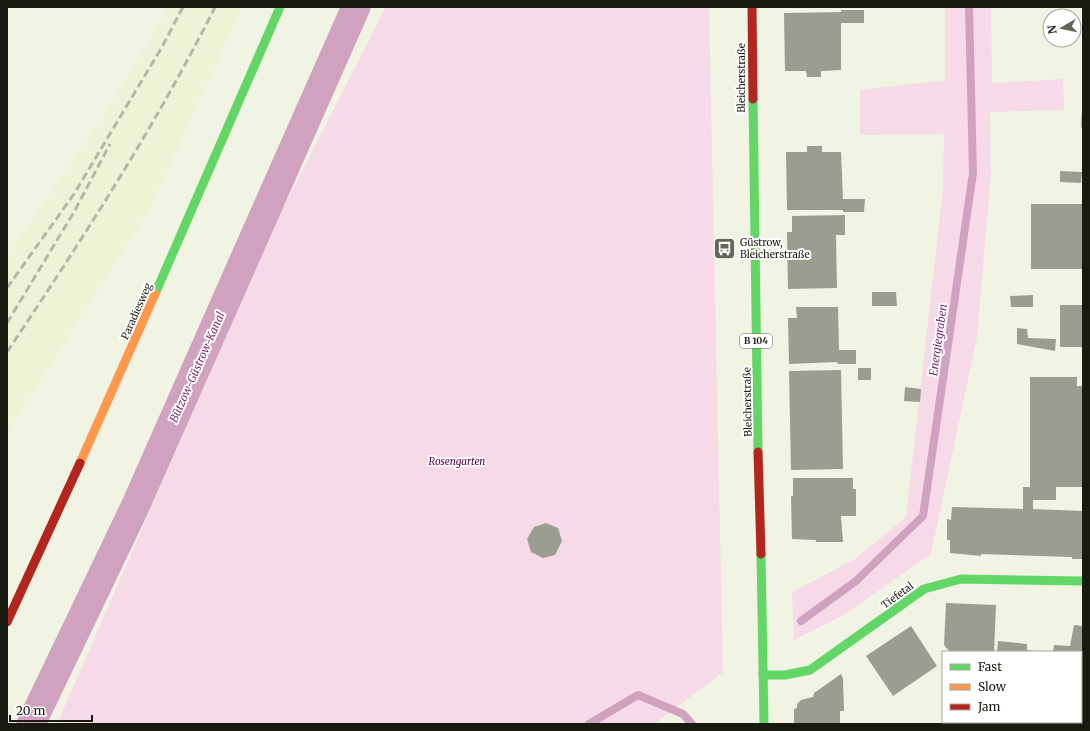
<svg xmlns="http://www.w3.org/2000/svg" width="1090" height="731" viewBox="0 0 1090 731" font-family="Merriweather,serif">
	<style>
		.built { fill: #eff3d6 }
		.green { fill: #f6dae8 }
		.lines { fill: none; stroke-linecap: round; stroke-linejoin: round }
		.stream { stroke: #d0a2c0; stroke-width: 8 }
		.canal { stroke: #d0a2c0; stroke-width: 29 }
		.building { fill: #9b9d90 }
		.fast { stroke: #63d668; stroke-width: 9 }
		.slow { stroke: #ff974d; stroke-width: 9 }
		.jam { stroke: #b3261e; stroke-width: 9 }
		.rail { stroke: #b5b7a6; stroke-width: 3; stroke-dasharray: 8 4; stroke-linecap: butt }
		.labels { text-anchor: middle; stroke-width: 4; stroke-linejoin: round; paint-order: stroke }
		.shield { fill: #fff; stroke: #5e5f57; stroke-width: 1 }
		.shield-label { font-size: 9px; font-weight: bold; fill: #191a0f }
		.street-label { font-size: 10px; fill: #191a0f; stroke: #fff }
		.poi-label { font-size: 10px; fill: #191a0f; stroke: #fff; text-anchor: start }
		.park-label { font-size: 10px; font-style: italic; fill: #57034b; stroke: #fff }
		.water-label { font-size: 11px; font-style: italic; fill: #7a2b6b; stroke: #fff }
	</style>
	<rect width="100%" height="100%" fill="#f1f4e2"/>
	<!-- built -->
	<polygon class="built" points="169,7 242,7 149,211 7,433 7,256 104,115"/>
	<!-- green -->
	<g class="green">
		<polygon points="386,7 709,7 723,672 657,722 653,724 57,724 275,224"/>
		<polygon points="945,7 991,7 992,83 1063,79 1064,110 990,112 991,174 977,337 931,554 842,616 794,640 792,592 855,559 906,517 943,188 944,134 860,135 860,90 945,80"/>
	</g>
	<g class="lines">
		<!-- stream -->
		<g class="stream">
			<polyline points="801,621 856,581 923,516 973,173 969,7"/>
			<polyline points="589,724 638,695 683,714 692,724"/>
		</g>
		<!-- canal -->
		<polyline class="canal" points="31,724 134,509 356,7"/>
	</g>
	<!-- building -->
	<g class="building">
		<polygon points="841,10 864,10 864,23 841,23 841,70 821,71 821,77 807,77 806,71 785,71 784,13 841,12"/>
		<polygon points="1082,110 1083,110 1083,129 1081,127"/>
		<polygon points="807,146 822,146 822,152 841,152 843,199 865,199 864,212 843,212 843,210 787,210 786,152 807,152"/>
		<polygon points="1060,171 1082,172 1081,183 1060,182"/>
		<polygon points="1031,204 1082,204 1082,226 1083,226 1082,269 1031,269"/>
		<polygon points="845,215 845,235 836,235 837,288 788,289 787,232 792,232 792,216"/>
		<polygon points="872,292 896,292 897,306 872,306"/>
		<polygon points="1033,295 1033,307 1011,307 1010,296"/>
		<rect x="1060" y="305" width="23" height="42"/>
		<polygon points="796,307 838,307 839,350 856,350 856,364 838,364 837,362 789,364 788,318 797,318"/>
		<polygon points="1017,328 1027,329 1028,338 1056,339 1055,351 1017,344"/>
		<rect x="858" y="368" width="13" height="12"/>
		<polygon points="841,370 843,469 791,470 789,371"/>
		<polygon points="1030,377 1077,377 1077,386 1083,386 1083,487 1056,487 1056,500 1033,500 1033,509 1083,511 1083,559 1072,559 1072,557 981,554 981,556 950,553 950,540 947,540 947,519 951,520 952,507 1023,509 1023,487 1030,487"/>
		<polygon points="905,387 921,389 920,402 904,401"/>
		<polygon points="793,478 853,478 853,489 856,489 856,516 841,516 843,542 816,542 816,540 792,539 791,496 793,496"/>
		<polygon points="546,523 558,528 562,541 555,555 543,558 531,552 527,539 534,527"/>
		<polygon points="946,603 996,605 994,652 950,652 944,645"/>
		<polygon points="1074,625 1083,626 1083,724 1043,724 1043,722 1081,722 1081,652 1053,652 1054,645 1070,646"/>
		<polygon points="911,626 937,666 893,696 866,656"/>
		<polygon points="998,641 1027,644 1027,650 1036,651 1036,652 997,652"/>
		<polygon points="841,674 843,679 844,711 840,711 840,724 794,724 794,709 797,708 797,704 801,700 813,697 814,693"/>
	</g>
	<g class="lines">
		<!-- fast -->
		<g class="fast">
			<polyline points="753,99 758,452"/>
			<polyline points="155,294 280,7"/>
			<polyline points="761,554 764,724"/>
			<polyline points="763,675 785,675 810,670 924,589 961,579 1083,581"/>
		</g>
		<!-- slow -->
		<polyline class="slow" points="80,463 155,294"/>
		<!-- jam -->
		<g class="jam">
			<polyline points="752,7 753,99"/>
			<polyline points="758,452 761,554"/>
			<polyline points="7,622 80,463"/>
		</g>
		<!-- rail -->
		<g class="rail">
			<polyline points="7,288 74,194 162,47 183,7"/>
			<polyline points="7,323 74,212 110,144"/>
			<path d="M7 352C82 240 155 127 215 7"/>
		</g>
	</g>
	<!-- icons -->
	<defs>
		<symbol id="bus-square" viewBox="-11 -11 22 22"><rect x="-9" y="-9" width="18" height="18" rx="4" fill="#656659" stroke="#fff"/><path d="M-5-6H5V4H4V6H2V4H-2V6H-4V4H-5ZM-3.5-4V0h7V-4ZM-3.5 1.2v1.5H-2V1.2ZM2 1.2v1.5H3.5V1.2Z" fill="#fff"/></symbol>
	</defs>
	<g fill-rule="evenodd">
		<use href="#bus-square" x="712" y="236" width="25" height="25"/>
	</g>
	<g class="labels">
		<!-- shield labels -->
		<rect class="shield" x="740" y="334" width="32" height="14" rx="3"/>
		<g class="shield-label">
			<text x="756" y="344">B 104</text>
		</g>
		<!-- street labels -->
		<g class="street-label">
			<text transform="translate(741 78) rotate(-90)" y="4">Bleicherstraße</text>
			<text transform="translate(136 311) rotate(-66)" y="4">Paradiesweg</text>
			<text transform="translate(747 402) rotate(-91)" y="4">Bleicherstraße</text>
			<text transform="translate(897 595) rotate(-36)" y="4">Tiefetal</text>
		</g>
		<!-- poi labels -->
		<g class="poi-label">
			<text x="740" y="246">Güstrow,<tspan x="740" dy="12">Bleicherstraße</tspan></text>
		</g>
		<!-- park labels -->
		<g class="park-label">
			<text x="457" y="465">Rosengarten</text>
		</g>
		<!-- water labels -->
		<g class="water-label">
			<text transform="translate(938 340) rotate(-82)" y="4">Energiegraben</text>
			<text transform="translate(197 367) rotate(-66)" y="4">Bützow-Güstrow-Kanal</text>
		</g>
	</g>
	<!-- border -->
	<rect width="1090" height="731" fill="none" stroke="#191a0f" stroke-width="16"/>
	<!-- legend -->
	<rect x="942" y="651" width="140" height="72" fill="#ffffff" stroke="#a3a39f"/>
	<rect x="950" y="664" width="20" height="6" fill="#63d668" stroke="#a3a39f"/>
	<text x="978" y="671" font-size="12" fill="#191a0f">Fast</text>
	<rect x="950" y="684" width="20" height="6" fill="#ff974d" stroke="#a3a39f"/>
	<text x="978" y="691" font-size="12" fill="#191a0f">Slow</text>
	<rect x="950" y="704" width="20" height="6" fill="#b3261e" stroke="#a3a39f"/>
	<text x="978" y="711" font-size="12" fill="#191a0f">Jam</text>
	<!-- north arrow -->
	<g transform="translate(1062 28) rotate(261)"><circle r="19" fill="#ffffff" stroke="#a3a39f"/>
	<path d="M0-3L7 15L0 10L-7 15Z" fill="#656659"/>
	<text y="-6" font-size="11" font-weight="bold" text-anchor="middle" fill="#191a0f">N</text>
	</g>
	<!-- scale -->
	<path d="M10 715v6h82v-6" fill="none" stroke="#191a0f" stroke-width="2"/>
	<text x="16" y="715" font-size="12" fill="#191a0f" stroke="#ffffff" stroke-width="3" paint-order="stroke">20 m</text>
</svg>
